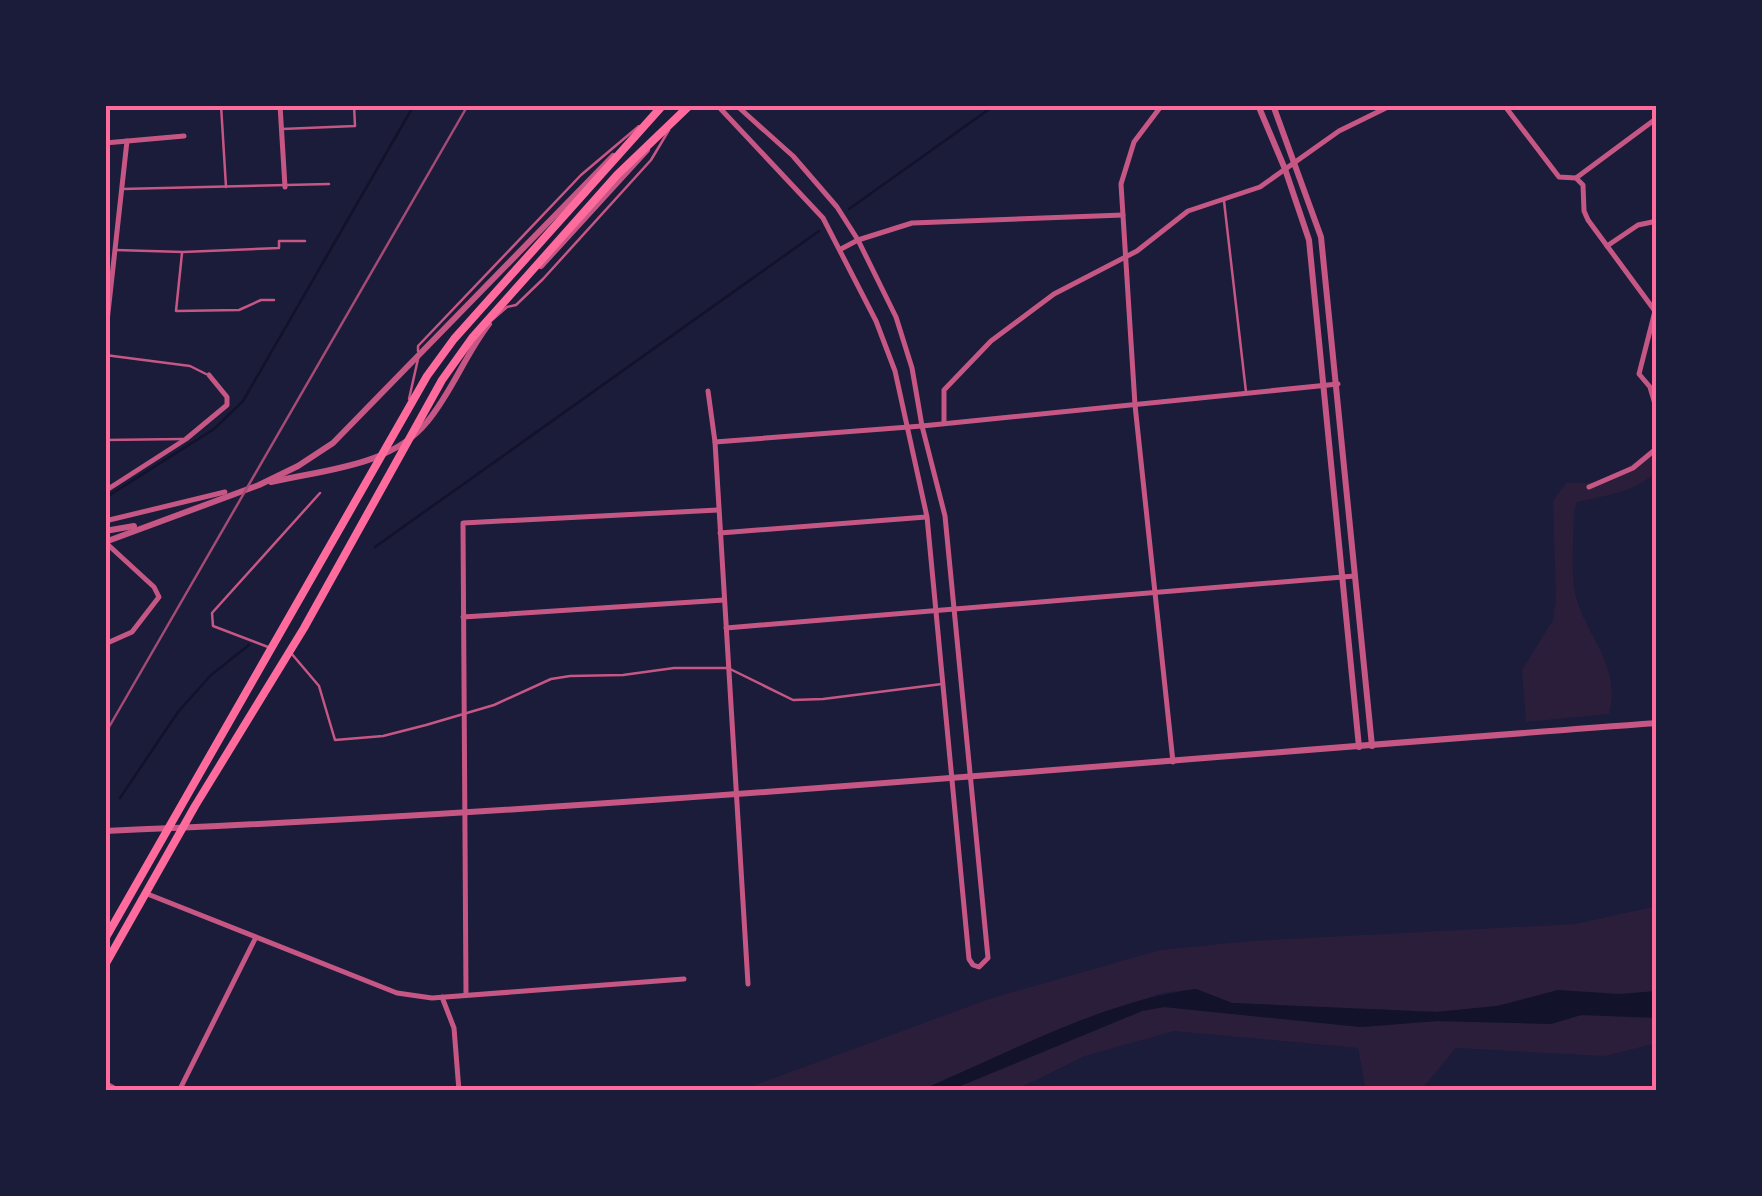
<svg xmlns="http://www.w3.org/2000/svg" width="1762" height="1196" viewBox="0 0 1762 1196" font-family="'Roboto Condensed',sans-serif">
	<style>
		.green { fill: #2a1e3b }
		.water { fill: #12122b }
		.lines { fill: none; stroke-linecap: round; stroke-linejoin: round }
		.stream { stroke: #12122b; stroke-width: 2.5 }
		.service { stroke: #c65784; stroke-width: 2.5 }
		.minor { stroke: #c65784; stroke-width: 5 }
		.tertiary { stroke: #c65784; stroke-width: 6 }
		.primary { stroke: #ff6b9d; stroke-width: 8 }
		.rail { stroke: #a44b75; stroke-width: 2.5 }
		.neatline { fill: none; stroke: #ff6b9d; stroke-width: 4 }
	</style>
	<rect width="100%" height="100%" fill="#1b1b3a"/>
	<!-- green -->
	<g class="green">
		<path d="M1657 441V471C1634 493 1607 495 1577 502L1574 511C1574 536 1570 574 1576 597 1587 638 1622 666 1609 714L1526 722 1522 670 1553 620 1556 599 1553 501 1566 483C1580 483 1596 484 1609 478 1625 471 1637 457 1654 451Z"/>
		<polygon points="1657,906 1657,991 1436,1012 1232,1003 1196,989 1162,993 1059,1029 919,1091 739,1091 992,998 1160,950 1251,941 1575,924"/>
		<polygon points="1164,1007 1361,1027 1437,1021 1551,1024 1581,1015 1652,1016 1657,1018 1657,1043 1605,1056 1456,1048 1420,1091 1366,1091 1358,1048 1174,1031 1085,1056 1013,1091 948,1091 1142,1011"/>
	</g>
	<!-- water -->
	<path class="water" d="M1196 989 1232 1003 1436 1012 1497 1006 1558 990 1619 994 1657 991V1018L1581 1015 1551 1024 1437 1021 1361 1027 1164 1007 1142 1011 948 1091H919C1008 1054 1099 1002 1196 989Z"/>
	<g class="lines">
		<!-- stream -->
		<g class="stream">
			<polyline points="849,209 995,105"/>
			<polyline points="105,498 214,429 243,401 414,105"/>
			<polyline points="375,547 819,231"/>
			<polyline points="120,798 178,712 211,675 249,645"/>
		</g>
		<!-- service -->
		<g class="service">
			<polyline points="221,105 226,187"/>
			<polyline points="282,129 355,126 354,105"/>
			<polyline points="122,189 329,184"/>
			<polyline points="1224,201 1246,392"/>
			<polyline points="116,250 183,252 279,248 279,241 305,241"/>
			<polyline points="182,253 176,311 239,310 261,300 274,300"/>
			<polyline points="492,320 507,307 516,305 543,279 651,160 669,130"/>
			<polyline points="418,351 418,346 581,175 639,126"/>
			<polyline points="105,355 190,366 206,374"/>
			<polyline points="409,399 418,359"/>
			<polyline points="105,440 183,439"/>
			<polyline points="268,647 213,626 212,613 320,493"/>
			<polyline points="291,653 319,686 335,740 383,736 426,725 494,705 551,679 570,676 623,675 674,668 728,668 793,700 823,699 942,684"/>
		</g>
		<!-- minor -->
		<g class="minor">
			<polyline points="280,105 285,187"/>
			<polyline points="717,105 823,218 876,321 895,371 927,517 969,959 973,965 979,967 988,958 945,516 922,426 912,368 896,317 858,240 837,207 793,156 736,105"/>
			<polyline points="1162,105 1134,142 1121,184 1135,405 1173,762"/>
			<polyline points="1504,105 1559,177 1576,178 1657,118"/>
			<polyline points="105,143 184,136"/>
			<polyline points="1576,178 1583,185 1584,211 1588,220 1655,311 1639,374 1650,387 1657,411"/>
			<polyline points="1607,246 1638,225 1657,221"/>
			<polyline points="841,249 858,240 912,223 1123,215"/>
			<polyline points="105,340 127,141"/>
			<polyline points="708,391 715,442 748,984"/>
			<polyline points="944,422 944,390 991,341 1054,294 1137,251 1188,211 1260,187 1339,131 1392,105"/>
			<polyline points="715,442 922,426 1338,384"/>
			<polyline points="1589,487 1633,468 1657,448"/>
			<polyline points="105,491 186,439 227,405 227,397 209,375"/>
			<polyline points="105,521 225,492"/>
			<polyline points="720,533 926,517"/>
			<polyline points="105,542 154,587 159,597 132,632 105,644"/>
			<polyline points="463,617 724,600"/>
			<polyline points="726,628 1355,576"/>
			<polyline points="145,893 397,993 432,998 684,979"/>
			<polyline points="466,994 463,523 718,510"/>
			<polyline points="442,997 454,1028 459,1091"/>
			<polyline points="105,1083 119,1091"/>
			<polyline points="179,1091 255,939"/>
		</g>
		<!-- tertiary -->
		<g class="tertiary">
			<polyline points="1258,105 1285,169 1309,240 1359,747"/>
			<polyline points="1273,105 1321,237 1372,746"/>
			<polyline points="541,266 647,150"/>
			<path d="M271 482C323 470 392 466 427 422 452 392 465 355 489 324"/>
			<polyline points="105,531 134,526"/>
			<polyline points="105,542 259,485 298,466 333,443 613,156"/>
			<path d="M105 831C623 810 1140 761 1657 723"/>
		</g>
		<!-- primary -->
		<g class="primary">
			<polyline points="105,939 427,376 454,339 663,105"/>
			<polyline points="105,965 195,806 304,628 442,380 472,338 617,175 690,105"/>
		</g>
		<!-- rail -->
		<polyline class="rail" points="105,734 468,105"/>
	</g>
	<!-- border -->
	<rect width="1762" height="1196" fill="none" stroke="#1b1b3a" stroke-width="215"/>
	<rect x="108" y="108" width="1546" height="980" class="neatline"/>
</svg>
